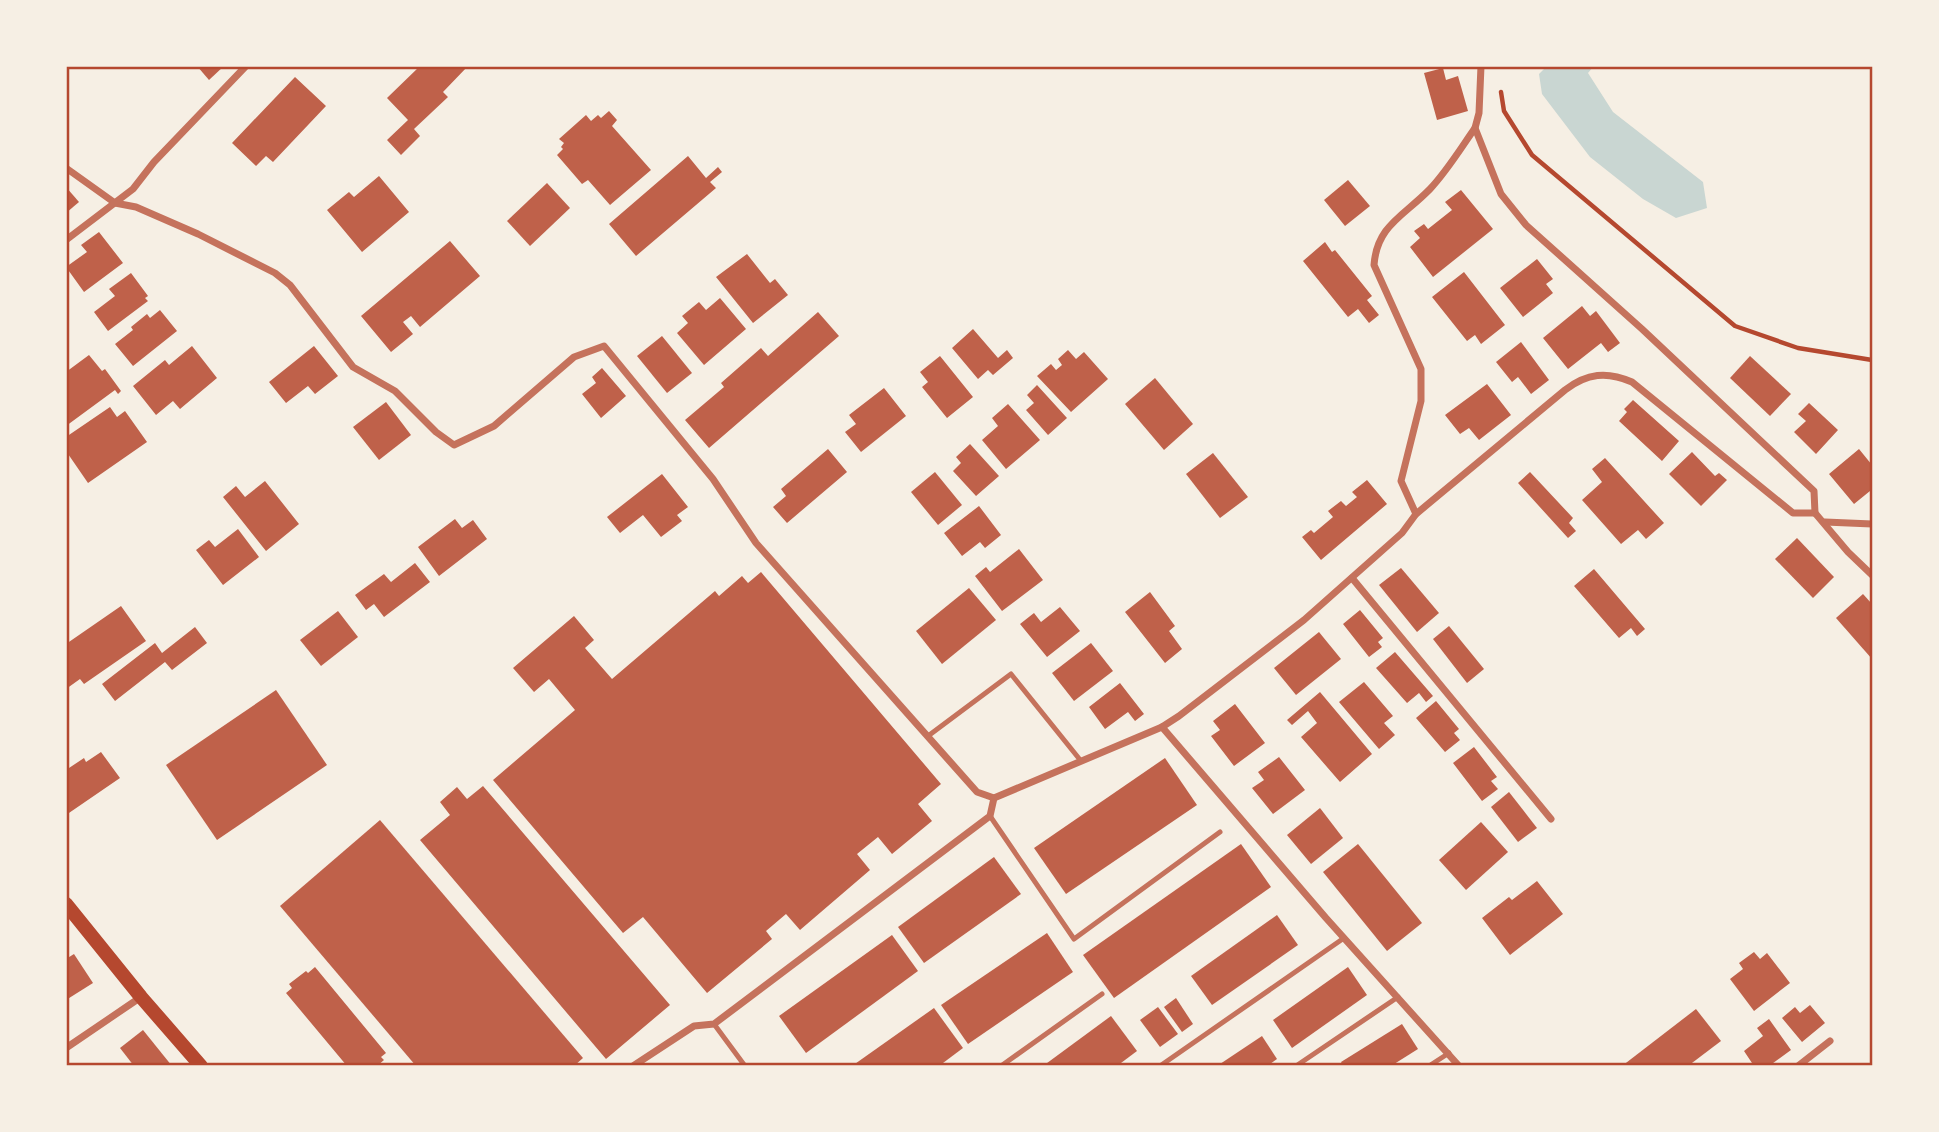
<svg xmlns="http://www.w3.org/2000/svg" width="1939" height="1132" viewBox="0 0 1939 1132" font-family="'PT Sans Narrow',sans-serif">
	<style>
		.water { fill: #c9d6d2 }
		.building { fill: #bf614a }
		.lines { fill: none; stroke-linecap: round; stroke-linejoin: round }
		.path { stroke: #b5482f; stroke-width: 4.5 }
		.service { stroke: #c5725c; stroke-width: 5 }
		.minor { stroke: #c5725c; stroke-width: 7 }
		.secondary { stroke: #b5482f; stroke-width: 14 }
		.neatline { fill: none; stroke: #b5482f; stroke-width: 2.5 }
	</style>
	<rect width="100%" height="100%" fill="#f6efe4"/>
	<!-- water -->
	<polygon class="water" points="1546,67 1593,67 1588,73 1613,112 1703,182 1707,208 1676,218 1643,199 1590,157 1542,94 1539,74"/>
	<!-- building -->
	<g class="building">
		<polygon points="197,66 224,66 209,80"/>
		<polygon points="420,66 468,66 443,92 448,97 414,129 420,136 401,155 387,140 408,120 387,98"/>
		<polygon points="1443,68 1446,80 1458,76 1468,111 1437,120 1424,73"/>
		<polygon points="295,77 326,106 273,162 266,156 256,166 232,143"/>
		<polygon points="609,111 617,120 612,126 651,170 610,205 588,180 582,184 557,155 563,149 561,147 564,143 559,139 586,115 591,121 598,115 601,118"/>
		<polygon points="688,156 706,178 718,167 722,172 710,182 716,188 636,256 609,224"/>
		<polygon points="379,176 409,212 362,252 327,210 349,192 354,197"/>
		<polygon points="1348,180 1370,206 1345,226 1324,200"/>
		<polygon points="547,183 570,208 530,246 507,221"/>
		<polygon points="66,187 79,202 66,213"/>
		<polygon points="1461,190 1493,229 1433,277 1410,247 1420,238 1414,231 1424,224 1428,229 1452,210 1445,202"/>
		<polygon points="99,232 123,263 84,292 66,267 87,252 81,245"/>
		<polygon points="450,241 480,276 420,327 411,316 403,322 413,334 391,352 361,316"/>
		<polygon points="1325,242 1332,252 1335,250 1372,296 1367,300 1379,315 1369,323 1358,309 1348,317 1303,261"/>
		<polygon points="747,254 770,283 775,279 788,295 753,323 716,277"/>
		<polygon points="1537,259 1553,279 1546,284 1553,293 1523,317 1500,288"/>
		<polygon points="1464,272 1505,325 1481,344 1475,335 1467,341 1432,297"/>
		<polygon points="131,273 148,296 145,298 148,301 108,331 94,312 115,296 109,289"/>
		<polygon points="720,298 746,329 704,365 677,333 688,323 682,316 699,302 706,310"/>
		<polygon points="1582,306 1590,316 1596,311 1620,343 1608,352 1601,343 1568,369 1543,338"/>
		<polygon points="160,310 177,331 133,366 115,344 133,330 131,327 147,314 150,318"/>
		<polygon points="818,312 839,336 709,448 685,420 724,387 721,383 761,348 768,356"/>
		<polygon points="973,329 998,358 1007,350 1013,358 993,375 988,370 978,379 952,348"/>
		<polygon points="662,336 692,373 667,393 637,356"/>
		<polygon points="1521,342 1549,380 1531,394 1518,377 1512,382 1496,362"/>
		<polygon points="192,346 217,378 180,409 173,401 156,415 133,386 165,360 169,365"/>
		<polygon points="314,346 338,376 315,394 308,386 286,403 269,382"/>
		<polygon points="1068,350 1076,359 1084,352 1108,379 1071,412 1037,376 1051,364 1056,370 1062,365 1058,359"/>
		<polygon points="89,355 102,371 105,369 121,391 118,394 115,390 66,426 66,372"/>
		<polygon points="940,356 973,397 947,418 922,387 928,382 920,372"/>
		<polygon points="1750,356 1791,394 1770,416 1730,378"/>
		<polygon points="602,368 626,396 601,418 582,394 596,383 592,377"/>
		<polygon points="1155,378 1193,424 1164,450 1125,404"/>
		<polygon points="1487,384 1511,415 1479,440 1469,428 1460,434 1445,415"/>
		<polygon points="1037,385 1067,418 1048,435 1026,410 1034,403 1027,395"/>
		<polygon points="884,388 906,416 861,452 845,432 856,424 849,415"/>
		<polygon points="1633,400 1679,441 1662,461 1619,421 1627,412 1624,409"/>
		<polygon points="386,402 411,435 379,460 353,427"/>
		<polygon points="1809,403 1838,430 1816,454 1794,432 1806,421 1798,414"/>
		<polygon points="1008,404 1040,440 1006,469 982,440 998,426 992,418"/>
		<polygon points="110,407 117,417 125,411 147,442 88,483 66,451 66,437"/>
		<polygon points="970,444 999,476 976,496 953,471 961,463 956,457"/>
		<polygon points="828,449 847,472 787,523 773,507 786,496 781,489"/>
		<polygon points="1859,449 1872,465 1872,495 1870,491 1854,504 1829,474"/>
		<polygon points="1692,452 1715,476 1719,473 1727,480 1701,506 1669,474"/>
		<polygon points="1213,453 1248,497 1220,518 1186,474"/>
		<polygon points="1605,458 1664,523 1646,539 1638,530 1621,544 1582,500 1602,482 1592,469"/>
		<polygon points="935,472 962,505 938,525 911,492"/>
		<polygon points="1530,472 1573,518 1569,523 1576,531 1568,538 1518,483"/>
		<polygon points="662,474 688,507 677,515 682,521 661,537 643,515 620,533 607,517"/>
		<polygon points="1367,480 1387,504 1321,560 1302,537 1311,530 1314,533 1333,517 1328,511 1341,501 1346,506 1357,497 1352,492"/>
		<polygon points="265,481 299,524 266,551 223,497 236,486 245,497"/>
		<polygon points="979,506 1001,535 985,548 980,542 962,556 944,533"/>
		<polygon points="455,519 462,528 473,520 487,539 439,576 418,547"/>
		<polygon points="238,529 259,557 223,585 196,550 209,540 215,547"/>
		<polygon points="1797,538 1834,577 1813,598 1775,559"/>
		<polygon points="1019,549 1043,580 1002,611 975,576 986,567 990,572"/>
		<polygon points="415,563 430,582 384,617 374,604 366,610 355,595 384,574 391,582"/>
		<polygon points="1401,568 1439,613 1417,632 1379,585"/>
		<polygon points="1594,569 1645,629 1637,636 1631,628 1619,638 1574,586"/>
		<polygon points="761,572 941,784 918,804 932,821 892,854 878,837 857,854 870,870 800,930 786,914 766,931 772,939 707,993 643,917 623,933 493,780 575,710 549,679 534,692 513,668 574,616 594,640 585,648 612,679 715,591 719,596 742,576 748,583"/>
		<polygon points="969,588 996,620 942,664 916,631"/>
		<polygon points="1150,592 1175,626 1169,631 1182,649 1165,663 1125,612"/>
		<polygon points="1863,594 1872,604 1872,659 1836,618"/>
		<polygon points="121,606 146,641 84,684 80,679 66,689 66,644"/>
		<polygon points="1060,607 1080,631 1047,657 1020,624 1034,613 1041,622"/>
		<polygon points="1360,610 1383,638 1378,642 1382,647 1369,657 1343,624"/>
		<polygon points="338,611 358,637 321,666 300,640"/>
		<polygon points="1449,626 1484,669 1467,683 1433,639"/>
		<polygon points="195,627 207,643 172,670 165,662 115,701 102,684 155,643 162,653"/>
		<polygon points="1319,632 1341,659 1296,695 1274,668"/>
		<polygon points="1091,643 1113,671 1074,701 1052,673"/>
		<polygon points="1395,652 1433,696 1426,702 1419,693 1407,703 1376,668"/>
		<polygon points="1364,682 1393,716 1384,723 1395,735 1379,749 1339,702"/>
		<polygon points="1120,683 1144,714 1135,721 1128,712 1105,729 1089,707"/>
		<polygon points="276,690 327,765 217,840 166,765"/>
		<polygon points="1320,692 1372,754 1340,782 1301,737 1317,723 1308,711 1292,725 1287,720"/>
		<polygon points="1436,701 1459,729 1454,733 1460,740 1445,752 1416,718"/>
		<polygon points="1235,704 1265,743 1234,766 1211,736 1220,730 1213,721"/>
		<polygon points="1474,747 1497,777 1491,781 1498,789 1482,801 1453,763"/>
		<polygon points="101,752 120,778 66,815 66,770 84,758 86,762"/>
		<polygon points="1279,757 1305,790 1273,814 1252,788 1264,780 1258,772"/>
		<polygon points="1165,758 1197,805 1066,894 1034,848"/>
		<polygon points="483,786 670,1005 606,1059 420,840 450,815 440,802 457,787 467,799"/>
		<polygon points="1509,792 1537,828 1518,842 1491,807"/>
		<polygon points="1320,808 1343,838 1311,864 1287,835"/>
		<polygon points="380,820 583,1058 574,1066 416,1066 280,906"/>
		<polygon points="1481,822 1508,852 1466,890 1439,860"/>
		<polygon points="1241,844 1271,887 1114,998 1083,955"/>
		<polygon points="1358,844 1422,923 1387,951 1323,872"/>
		<polygon points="994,857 1021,894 924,963 898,927"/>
		<polygon points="1537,881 1563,914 1510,955 1482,918 1509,897 1512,900"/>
		<polygon points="1277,915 1298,945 1212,1005 1191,976"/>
		<polygon points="1047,933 1073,972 968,1044 941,1005"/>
		<polygon points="892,935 918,971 806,1053 779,1016"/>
		<polygon points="1754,952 1760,959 1767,953 1790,983 1754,1011 1730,979 1743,969 1739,963"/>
		<polygon points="74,954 93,983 66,1000 66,959"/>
		<polygon points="315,967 386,1053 381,1057 384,1060 377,1066 347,1066 286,993 292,988 289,984 306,971 308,973"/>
		<polygon points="1348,967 1367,995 1292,1048 1273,1020"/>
		<polygon points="1176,998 1193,1024 1182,1032 1164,1007"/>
		<polygon points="1810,1005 1825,1023 1802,1042 1782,1018 1795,1007 1800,1013"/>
		<polygon points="1158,1007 1178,1034 1160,1047 1140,1020"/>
		<polygon points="934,1008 963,1048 939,1066 852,1066"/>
		<polygon points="1696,1009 1721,1041 1688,1066 1622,1066"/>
		<polygon points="1111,1016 1137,1051 1117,1066 1043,1066"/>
		<polygon points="1769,1019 1791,1050 1769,1066 1754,1066 1744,1051 1763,1036 1757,1028"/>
		<polygon points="1402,1024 1418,1049 1391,1066 1343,1066 1341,1062"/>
		<polygon points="143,1030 172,1066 134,1066 120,1048"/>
		<polygon points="1262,1036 1277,1059 1267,1066 1217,1066"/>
	</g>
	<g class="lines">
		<!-- path -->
		<polyline class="path" points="1501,92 1504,111 1532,155 1735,326 1798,348 1872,360"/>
		<!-- service -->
		<g class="service">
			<polyline points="928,736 1011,674 1081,761"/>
			<polyline points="990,816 1074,939 1220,832"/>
			<polyline points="714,1024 745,1066"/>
			<polyline points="1001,1066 1102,994"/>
			<polyline points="1160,1066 1344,938"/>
			<polyline points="1296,1066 1398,997"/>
			<polyline points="1429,1066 1449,1053"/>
		</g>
		<!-- minor -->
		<g class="minor">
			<polyline points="1481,66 1479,113 1475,128 1501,194 1526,225 1642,329 1814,491 1815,513"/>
			<polyline points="66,168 115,203 136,207 198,234 275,273 290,285 353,367 395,391 436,432 454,445 494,426 574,357 604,346 713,479 756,543 977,792 994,798"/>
			<polyline points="66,240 133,189 154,162 246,66"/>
			<path d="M1416 514 1401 481 1421 401V369L1374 265C1377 225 1404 216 1430 189 1447 171 1461 148 1475 128"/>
			<polyline points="1825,522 1872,524"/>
			<polyline points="1352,578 1551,819"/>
			<polyline points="1162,727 1326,918 1459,1066"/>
			<polyline points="66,1048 141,997"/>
			<path d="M633 1066 694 1026 714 1024 990 816 994 798 1162 727 1179 716 1304 620 1402 533 1416 514 1565 390C1587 373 1607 371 1632 382L1793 513H1815L1848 552 1872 575"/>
			<polyline points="1798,1066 1830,1041"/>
		</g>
		<!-- secondary -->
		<polyline class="secondary" points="66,904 141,997 201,1066"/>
	</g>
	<!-- border -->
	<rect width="1939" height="1132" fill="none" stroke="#f6efe4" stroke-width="136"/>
	<rect x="68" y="68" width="1803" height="996" class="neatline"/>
</svg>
